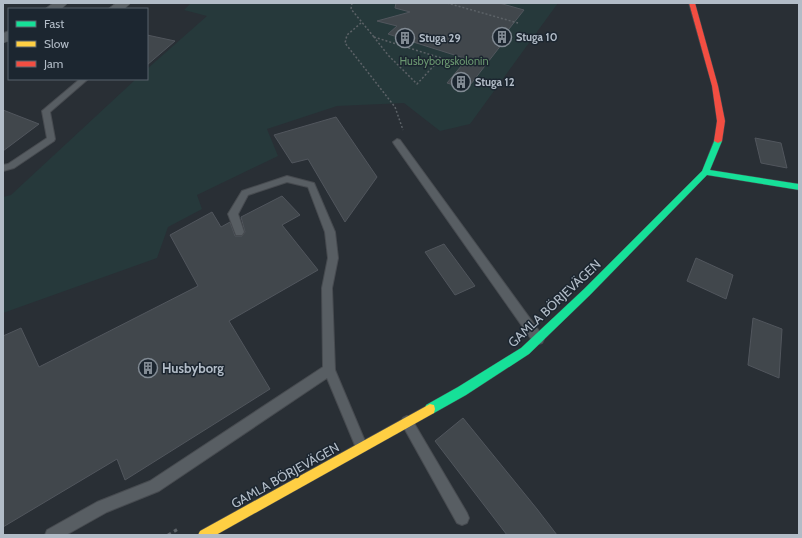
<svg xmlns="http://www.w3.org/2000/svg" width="802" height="538" viewBox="0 0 802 538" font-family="Cabin,sans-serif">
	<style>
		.green { fill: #26393b }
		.building { fill: #41474c; stroke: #51565d }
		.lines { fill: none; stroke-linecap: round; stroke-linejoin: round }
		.lane-casing { stroke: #474b50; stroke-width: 2 }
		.street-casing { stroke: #474b50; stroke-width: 1 }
		.fast-casing { stroke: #474b50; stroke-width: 1 }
		.slow-casing { stroke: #474b50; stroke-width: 1 }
		.jam-casing { stroke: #474b50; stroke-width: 1 }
		.path-far1 { stroke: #5c6267; stroke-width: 1.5; stroke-dasharray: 2 2; stroke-linecap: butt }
		.path { stroke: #5c6267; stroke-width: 3; stroke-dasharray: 3.5 3.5; stroke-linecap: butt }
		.lane { fill: #585e63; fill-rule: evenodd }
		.street { fill: #585e63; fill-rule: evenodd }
		.fast { fill: #16e098; fill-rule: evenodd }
		.slow { fill: #ffcf43; fill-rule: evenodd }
		.jam { fill: #f24e42; fill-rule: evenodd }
		.labels { text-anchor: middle; stroke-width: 3; stroke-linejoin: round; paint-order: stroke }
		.far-poi-label { font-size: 11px; font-weight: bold; fill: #b2bcc7; stroke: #1c2630; text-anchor: start }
		.far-park-label { font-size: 11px; fill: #6a9770; stroke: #1c2630 }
		.street-label { font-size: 13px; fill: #b2bcc7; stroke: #1c2630 }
		.poi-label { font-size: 13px; font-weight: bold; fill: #b2bcc7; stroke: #1c2630; text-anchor: start }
	</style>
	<rect width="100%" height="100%" fill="#292f35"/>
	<!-- green -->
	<polygon class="green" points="191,3 558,3 470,124 440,131 404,103 337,106 267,129 278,156 197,195 202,209 168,227 157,258 3,313 3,197 11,195 136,79 147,79 147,69 207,16 184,10"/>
	<!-- building -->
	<g class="building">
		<polygon points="396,3 499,3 524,10 505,34 509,35 467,89 447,83 467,59 388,34 397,26 377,21 410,12 395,8"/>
		<polygon points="147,35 175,41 147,65"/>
		<polygon points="3,110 39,124 3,151"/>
		<polygon points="336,117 377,177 345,222 308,159 292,163 274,135"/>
		<polygon points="755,138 781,143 787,168 761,163"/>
		<polygon points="282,196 300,215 282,225 318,270 229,321 270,389 125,480 117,459 3,527 3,336 21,328 39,367 198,286 170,235 212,212 221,227 230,222 235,236 242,236 245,232 241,217"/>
		<polygon points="444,244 475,286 455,295 425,252"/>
		<polygon points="696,258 733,275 726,299 687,281"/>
		<polygon points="753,318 782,329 779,378 748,365"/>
		<polygon points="463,418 537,509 557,535 507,535 435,441"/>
	</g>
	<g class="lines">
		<defs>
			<g id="lane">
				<polygon points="80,79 88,79 50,112 55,139 54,141 14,168 3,171 3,165 8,164 47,138 42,111"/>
				<polygon points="397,139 400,140 542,335 544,339 542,343 538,344 534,343 394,144 393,142"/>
				<polygon points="287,176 314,183 335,232 338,258 332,288 335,370 367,446 365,450 361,452 357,450 327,378 159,491 107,512 66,535 45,535 47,530 97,502 150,481 323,367 322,288 328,258 325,232 308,187 287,182 248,195 238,214 244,232 242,235 236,235 228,214 242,191"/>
				<polygon points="407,416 411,418 467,513 469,518 467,523 462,525 457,523 403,426 401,422 403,418"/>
			</g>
			<g id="street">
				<polygon points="53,3 68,3 61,9 45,9"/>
				<polygon points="116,3 131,3 124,9 108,9"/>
				<polygon points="9,31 9,41 3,43 3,33"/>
			</g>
			<polygon id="fast" points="715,139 721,139 722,141 710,170 799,184 799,190 707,175 590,295 529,354 466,395 434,413 430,414 426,413 425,409 426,405 458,387 521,348 584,289 702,171"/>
			<polygon id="slow" points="430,404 434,405 435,409 434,413 216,535 198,535 200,531"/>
			<polygon id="jam" points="689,3 695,3 718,86 725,121 722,141 718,143 714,141 717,121 712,86"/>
		</defs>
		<!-- lane casing -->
		<use href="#lane" class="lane-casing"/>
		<!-- street casing -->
		<use href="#street" class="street-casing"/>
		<!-- fast casing -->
		<use href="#fast" class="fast-casing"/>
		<!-- slow casing -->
		<use href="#slow" class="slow-casing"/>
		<!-- jam casing -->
		<use href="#jam" class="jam-casing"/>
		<!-- path-far1 -->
		<g class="path-far1">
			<polyline points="352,3 351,9 374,37"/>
			<polyline points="447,3 518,23"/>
			<polyline points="361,23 347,35 345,43 395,107 403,130"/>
			<polygon points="374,37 441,58 417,84 388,55"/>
		</g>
		<!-- path -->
		<polyline class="path" points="168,535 178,529"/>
		<!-- lane -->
		<use href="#lane" class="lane"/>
		<!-- street -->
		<use href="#street" class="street"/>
		<!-- fast -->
		<use href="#fast" class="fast"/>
		<!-- slow -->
		<use href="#slow" class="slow"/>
		<!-- jam -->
		<use href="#jam" class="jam"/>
	</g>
	<!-- icons -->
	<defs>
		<symbol id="building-ring" viewBox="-11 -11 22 22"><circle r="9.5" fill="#1c2630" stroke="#828b94" stroke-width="1.5"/><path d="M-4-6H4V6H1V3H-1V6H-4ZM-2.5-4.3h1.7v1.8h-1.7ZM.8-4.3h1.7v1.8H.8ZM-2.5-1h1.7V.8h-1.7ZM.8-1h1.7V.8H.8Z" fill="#828b94"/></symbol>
	</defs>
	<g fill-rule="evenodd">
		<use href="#building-ring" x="491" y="26" width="22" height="22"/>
		<use href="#building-ring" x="394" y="27" width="22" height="22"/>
		<use href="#building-ring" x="450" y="71" width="22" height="22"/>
		<use href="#building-ring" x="137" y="357" width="22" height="22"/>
	</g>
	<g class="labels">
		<!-- far-poi labels -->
		<g class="far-poi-label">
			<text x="516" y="41">Stuga 10</text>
			<text x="419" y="42">Stuga 29</text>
			<text x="475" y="86">Stuga 12</text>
		</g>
		<!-- far-park labels -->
		<g class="far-park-label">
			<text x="444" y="65">Husbyborgskolonin</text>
		</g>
		<!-- street labels -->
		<g class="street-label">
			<text transform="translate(554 303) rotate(-43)" y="5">GAMLA BÖRJEVÄGEN</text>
			<text transform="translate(285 475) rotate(-29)" y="5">GAMLA BÖRJEVÄGEN</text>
		</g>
		<!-- poi labels -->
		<g class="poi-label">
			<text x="162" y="373">Husbyborg</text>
		</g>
	</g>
	<!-- border -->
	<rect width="802" height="538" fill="none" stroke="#b2bcc7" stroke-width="8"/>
	<!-- legend -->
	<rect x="8" y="8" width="140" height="72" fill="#1c2630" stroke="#58626c"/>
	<rect x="16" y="21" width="20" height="6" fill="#16e098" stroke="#58626c"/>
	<text x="44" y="28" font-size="12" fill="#b2bcc7">Fast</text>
	<rect x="16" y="41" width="20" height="6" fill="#ffcf43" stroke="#58626c"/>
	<text x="44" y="48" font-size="12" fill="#b2bcc7">Slow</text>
	<rect x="16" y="61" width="20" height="6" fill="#f24e42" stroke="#58626c"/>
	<text x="44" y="68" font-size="12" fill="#b2bcc7">Jam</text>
</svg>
